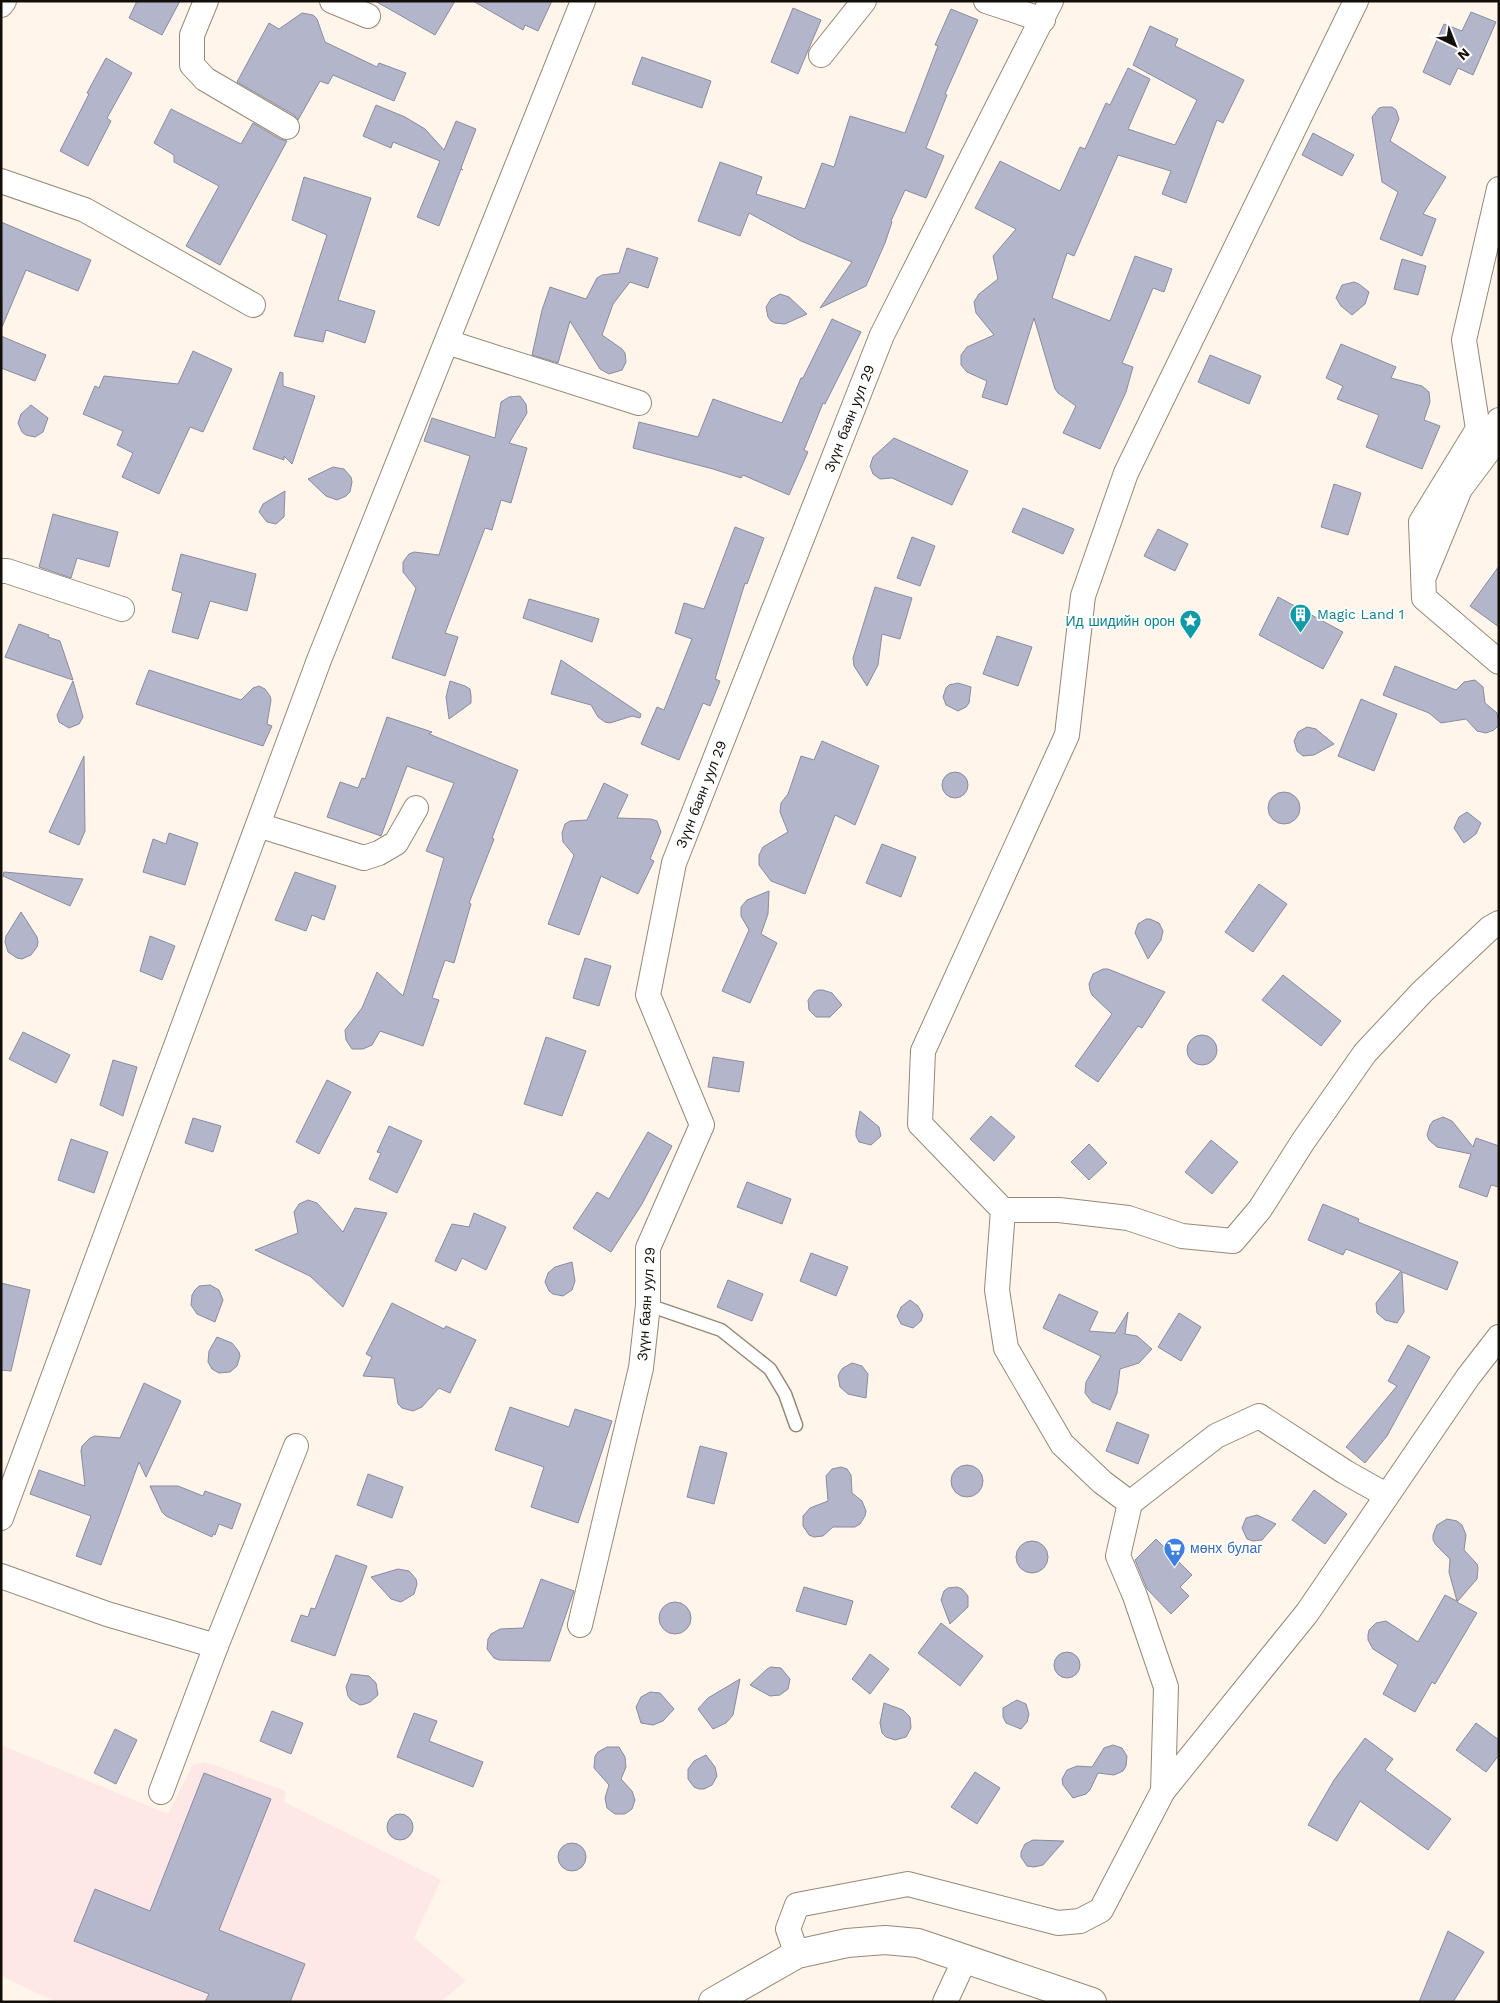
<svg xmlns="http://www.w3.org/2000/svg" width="1500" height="2003" viewBox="0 0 1500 2003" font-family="'Work Sans',sans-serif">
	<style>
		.education { fill: #fde7e7 }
		.building { fill: #b3b5cb; stroke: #898ba0 }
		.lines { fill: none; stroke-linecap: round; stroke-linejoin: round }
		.lane-casing { stroke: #968876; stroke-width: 15 }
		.street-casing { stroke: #968876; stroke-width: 26 }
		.secondary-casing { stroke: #968876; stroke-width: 30 }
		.lane { stroke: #fff; stroke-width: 12 }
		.street { stroke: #fff; stroke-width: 24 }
		.secondary { stroke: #fff; stroke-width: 28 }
		.labels { text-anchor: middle; stroke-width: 4; stroke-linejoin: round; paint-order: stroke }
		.street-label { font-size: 14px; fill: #130e07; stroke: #fff }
		.culture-label { font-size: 14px; fill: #0d838f; stroke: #fff; text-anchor: start }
		.shop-label { font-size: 14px; fill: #366cbe; stroke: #fff; text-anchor: start }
	</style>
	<rect width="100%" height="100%" fill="#fff5ea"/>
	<!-- education -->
	<polygon class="education" points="1,1745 168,1814 193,1765 205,1762 286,1791 284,1802 441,1880 414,1938 466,1981 440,2002 56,2002 1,1976"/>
	<!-- building -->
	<g class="building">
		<polygon points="137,1 180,1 162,35 129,18"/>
		<polygon points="375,1 455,1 435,35"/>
		<polygon points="473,1 552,1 538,31 525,25 523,30"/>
		<polygon points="793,8 821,20 798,74 771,62"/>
		<polygon points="951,9 978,20 945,94 947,95 926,148 944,156 926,198 905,190 891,221 892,222 885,243 866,286 820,308 852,262 801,241 749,213 740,236 698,221 720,162 762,177 756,194 805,209 822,163 834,167 850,116 905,133 938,46 935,45"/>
		<polygon points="1471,12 1496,22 1473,75 1458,68 1450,85 1423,72 1444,24 1462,31"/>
		<polygon points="302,13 313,15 317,19 325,42 377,67 379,63 406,73 394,101 333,75 328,84 320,81 298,120 294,115 237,82 269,23 279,29"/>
		<polygon points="1150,26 1178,39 1175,46 1244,80 1223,123 1217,120 1186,203 1162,194 1171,171 1118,155 1074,256 1067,253 1052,298 1110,321 1135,256 1172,269 1164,292 1153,288 1122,363 1133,367 1126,392 1100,449 1063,433 1076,406 1058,393 1055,389 1034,318 1007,405 982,397 987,381 967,372 961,365 961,355 967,347 994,335 976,313 974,302 979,294 998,279 993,256 1016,229 975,208 1000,161 1060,191 1080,147 1085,149 1106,103 1110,105 1128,68 1150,79 1128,129 1175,145 1197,100 1133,65"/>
		<polygon points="642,57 711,81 702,108 632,84"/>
		<polygon points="106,58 132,73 107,118 111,121 88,166 60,151 89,94 87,93"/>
		<polygon points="376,105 405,117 425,129 444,150 456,121 476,129 461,168 463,170 461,169 439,226 417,217 440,161 393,142 391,148 363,136"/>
		<polygon points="1383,107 1392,107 1396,110 1399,119 1390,141 1446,177 1423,214 1436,219 1422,256 1380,239 1398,192 1382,182 1372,117 1379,108"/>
		<polygon points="171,109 241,144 253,123 280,139 287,141 220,265 186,246 219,186 174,162 174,155 154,143"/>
		<polygon points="1313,133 1354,155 1342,176 1302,155"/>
		<polygon points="304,177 371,198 338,300 375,311 365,343 326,330 323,342 294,336 327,235 292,220"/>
		<polygon points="1,222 91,260 78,291 26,270 2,327"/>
		<polygon points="627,248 658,258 648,288 630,282 613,304 602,335 622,349 625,353 626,362 622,370 609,374 600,369 570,321 558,363 532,355 542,310 550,287 586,299 597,278 602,275 619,273"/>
		<polygon points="1402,259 1426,266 1418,295 1394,289"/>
		<polygon points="1354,282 1359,284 1369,292 1365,304 1352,315 1341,306 1336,298 1342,285"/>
		<polygon points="780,294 789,297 807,314 785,324 775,323 771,321 768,317 766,307 771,299"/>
		<polygon points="832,319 861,332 825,404 823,403 804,450 808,452 789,495 743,475 741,478 713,469 633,448 639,422 698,437 713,399 782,423 801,378 803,378"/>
		<polygon points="1,336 46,355 35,381 1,368"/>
		<polygon points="1341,344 1396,367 1391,378 1422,386 1429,392 1430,402 1424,420 1440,426 1422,469 1366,447 1379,415 1337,399 1343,386 1326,378"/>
		<polygon points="193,351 232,369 203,432 190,427 159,494 122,477 133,453 117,445 123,431 83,414 95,386 99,388 104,376 178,384"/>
		<polygon points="1210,355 1261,376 1249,404 1198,382"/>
		<polygon points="280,372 283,373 283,386 315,396 292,464 284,456 284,460 253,449"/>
		<polygon points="520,396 526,404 527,413 509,443 527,448 511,503 501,500 492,530 485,528 445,633 458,637 445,676 392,658 416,588 403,572 403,562 409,554 414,552 439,555 470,456 424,441 432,418 495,438 501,402 509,397"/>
		<polygon points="31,405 48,418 43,432 35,437 26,435 22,432 18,423 21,414"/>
		<polygon points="894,438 968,471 952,505 892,478 880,479 873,474 870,466 873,457"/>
		<polygon points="333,467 344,469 351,477 352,482 350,492 346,496 337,500 326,496 308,479"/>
		<polygon points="1334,484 1361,493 1348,535 1321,527"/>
		<polygon points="285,491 284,517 276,524 267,522 259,512 263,504"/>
		<polygon points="1023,508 1074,529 1063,554 1012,532"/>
		<polygon points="53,514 118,532 109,567 77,558 71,578 39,567"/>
		<polygon points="735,527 764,538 747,584 745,583 715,679 720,681 710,706 703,703 679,760 641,744 657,707 664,710 692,639 675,633 684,603 704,609"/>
		<polygon points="1158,529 1188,544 1175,571 1144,556"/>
		<polygon points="912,537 935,546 920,586 897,578"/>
		<polygon points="181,554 256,574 247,611 210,601 198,639 172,632 182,593 172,590"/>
		<polygon points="1499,566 1499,627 1470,606"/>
		<polygon points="875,587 912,598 900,639 882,634 878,665 867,686 854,666 853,658"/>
		<polygon points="1278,597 1343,632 1323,669 1259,635"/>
		<polygon points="529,599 599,619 592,642 523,618"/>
		<polygon points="19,624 49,635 48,637 60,641 73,680 5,657"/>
		<polygon points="997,636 1032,647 1018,686 983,674"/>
		<polygon points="561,660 641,714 640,718 632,716 610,723 605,722 598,717 591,705 551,694"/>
		<polygon points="1395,666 1456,690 1464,682 1475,680 1483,687 1485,703 1497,713 1499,725 1494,730 1486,733 1477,731 1466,719 1441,723 1429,713 1383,695"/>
		<polygon points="149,670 241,700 253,688 259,686 265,689 270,696 271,700 267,724 272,726 263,746 136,704"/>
		<polygon points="73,681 83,717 79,724 69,728 59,722 57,715"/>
		<polygon points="450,681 465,686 470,689 471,696 471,703 449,719 446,697"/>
		<polygon points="958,683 971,687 969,703 966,707 958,711 946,705 943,697 946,688 949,685"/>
		<polygon points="1361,699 1397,714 1374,771 1338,756"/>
		<polygon points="387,717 432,732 429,734 518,770 492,838 494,839 469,903 471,904 454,963 445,960 432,998 439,1000 423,1046 380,1031 372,1045 363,1049 352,1049 346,1040 345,1030 362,1008 377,972 403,996 444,858 426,851 454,783 407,766 381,836 327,817 340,782 358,788 362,778 365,779"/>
		<polygon points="1307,727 1316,729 1334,744 1314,755 1303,756 1297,751 1294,741 1298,732"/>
		<polygon points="822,741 879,766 855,825 835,815 805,894 771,881 759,865 759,855 763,847 788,832 780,812 781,803 788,794 801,756 814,760"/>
		<polygon points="84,756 85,831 79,845 49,832"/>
		<circle cx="955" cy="785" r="13"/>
		<polygon points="604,783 628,795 617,818 651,819 657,821 661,832 650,859 654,861 638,894 601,876 579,935 548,924 574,855 563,842 562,833 565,824 570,821 587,820"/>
		<circle cx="1284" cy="808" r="16"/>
		<polygon points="1467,812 1481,823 1476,834 1464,843 1454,828 1459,817"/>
		<polygon points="169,833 198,843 185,885 143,872 153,839 166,844"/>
		<polygon points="882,844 916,857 901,897 866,883"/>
		<polygon points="4,872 83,879 70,906 3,876"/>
		<polygon points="295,872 336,886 324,920 312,915 306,931 275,920"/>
		<polygon points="1259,884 1287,904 1253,952 1225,932"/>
		<polygon points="769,891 768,914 761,934 777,943 750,1003 722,991 749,930 741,916 741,907 747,900"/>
		<polygon points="21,912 37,937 38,942 37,947 31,955 22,959 17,958 8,952 5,942 6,936"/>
		<polygon points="1146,919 1150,919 1159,923 1163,931 1161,940 1148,959 1135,933 1138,924"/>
		<polygon points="150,936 175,946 162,980 140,971"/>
		<polygon points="585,958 611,966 599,1006 573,998"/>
		<polygon points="1103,969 1108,969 1165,992 1142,1028 1138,1026 1098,1082 1075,1066 1112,1014 1092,995 1090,990 1089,984 1093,974"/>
		<polygon points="1283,975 1341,1021 1321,1046 1262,1000"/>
		<polygon points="818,990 823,990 832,993 842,1005 830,1017 816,1017 809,1010 808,1000 814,992"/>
		<polygon points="23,1032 70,1055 56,1083 9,1059"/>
		<circle cx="1202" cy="1050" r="15"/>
		<polygon points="546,1037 586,1051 562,1116 524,1104"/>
		<polygon points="713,1057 744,1062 739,1092 708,1087"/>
		<polygon points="113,1060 137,1067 123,1116 100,1105"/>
		<polygon points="327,1080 351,1092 319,1154 296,1142"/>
		<polygon points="860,1111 879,1127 881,1136 871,1145 859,1142 856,1136 856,1131"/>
		<polygon points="991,1116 1015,1137 994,1161 970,1139"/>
		<polygon points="1443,1117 1452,1121 1473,1147 1476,1138 1499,1146 1499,1187 1491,1185 1487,1197 1459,1187 1471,1154 1437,1147 1429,1140 1427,1135 1430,1125 1433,1121"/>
		<polygon points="193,1118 221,1126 213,1152 185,1143"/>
		<polygon points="389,1126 422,1141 397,1193 369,1179 381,1153 377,1152"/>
		<polygon points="648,1132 672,1146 642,1204 611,1252 573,1228 597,1192 609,1199"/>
		<polygon points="71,1139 108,1152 94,1193 58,1180"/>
		<polygon points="1211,1140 1238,1162 1212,1194 1185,1172"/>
		<polygon points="1089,1144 1107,1163 1089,1180 1071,1162"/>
		<polygon points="747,1182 791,1199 782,1224 737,1207"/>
		<polygon points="308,1200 317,1203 343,1232 355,1208 387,1213 343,1307 310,1276 255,1250 298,1233 294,1212 299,1204"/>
		<polygon points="1323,1204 1359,1219 1358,1222 1458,1262 1447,1290 1402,1272 1404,1312 1397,1323 1385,1320 1377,1313 1376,1303 1401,1271 1346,1249 1343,1255 1308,1240"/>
		<polygon points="474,1213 506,1227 486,1270 462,1258 456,1271 435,1261 452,1224 469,1227"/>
		<polygon points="811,1253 848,1267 836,1296 800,1281"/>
		<polygon points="572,1262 575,1281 572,1290 563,1296 553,1294 549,1291 545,1282 548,1273 555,1267"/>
		<polygon points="728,1280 763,1294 752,1321 717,1307"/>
		<polygon points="1,1283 30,1290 11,1371 1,1370"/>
		<polygon points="210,1285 219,1290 223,1300 215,1322 197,1314 191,1305 192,1295 195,1290 199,1286"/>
		<polygon points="1059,1294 1098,1312 1089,1331 1115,1333 1128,1312 1125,1334 1137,1336 1152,1349 1139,1363 1120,1369 1117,1393 1110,1410 1092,1402 1085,1393 1086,1382 1101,1356 1043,1328"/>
		<polygon points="910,1300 918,1306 923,1315 921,1321 913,1328 901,1324 897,1316 901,1307"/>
		<polygon points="392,1303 444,1329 446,1326 476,1340 450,1393 439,1388 422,1407 413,1411 402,1408 398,1404 394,1378 363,1376 372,1357 366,1354"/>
		<polygon points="1179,1313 1201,1327 1181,1361 1158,1347"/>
		<polygon points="217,1337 232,1343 239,1352 240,1356 237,1366 230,1372 219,1373 212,1369 208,1362 209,1351"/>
		<polygon points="1408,1345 1430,1357 1387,1436 1365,1463 1346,1447 1397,1386 1388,1381"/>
		<polygon points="852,1363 862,1366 868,1374 866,1398 848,1394 840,1387 838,1376 840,1372 843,1368"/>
		<polygon points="144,1383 181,1401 146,1477 139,1462 101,1565 76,1556 91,1516 30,1494 39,1470 85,1486 81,1451 82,1446 90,1438 95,1436 120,1438"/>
		<polygon points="510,1407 569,1427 575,1409 612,1421 578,1523 531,1507 544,1467 495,1450"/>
		<polygon points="1117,1422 1149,1435 1138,1464 1106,1451"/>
		<polygon points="700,1446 727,1453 714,1504 687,1497"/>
		<circle cx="967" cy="1481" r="16"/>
		<polygon points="841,1467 847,1469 851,1475 852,1493 862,1501 866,1511 865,1516 860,1524 855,1527 833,1527 823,1536 814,1537 809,1535 803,1526 803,1516 810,1508 828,1501 826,1476 832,1469"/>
		<polygon points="368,1474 403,1487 392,1518 357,1505"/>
		<polygon points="150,1486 178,1486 203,1496 205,1491 241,1504 232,1529 219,1524 215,1535 213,1534 212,1537 166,1516 162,1512"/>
		<polygon points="1314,1490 1347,1514 1325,1544 1292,1520"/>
		<polygon points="1257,1515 1276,1524 1262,1540 1253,1541 1247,1539 1242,1528 1246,1518"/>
		<polygon points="1447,1519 1457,1521 1462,1525 1466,1535 1464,1550 1477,1564 1478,1568 1477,1579 1457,1602 1477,1613 1435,1684 1432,1682 1415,1712 1383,1694 1398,1665 1373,1649 1368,1640 1368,1635 1369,1630 1376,1623 1386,1621 1418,1642 1445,1595 1457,1601 1449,1572 1450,1559 1436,1545 1433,1540 1433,1535 1437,1525"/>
		<polygon points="1156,1539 1192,1575 1180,1587 1189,1596 1171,1614 1147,1589 1135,1560"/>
		<circle cx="1032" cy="1557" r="16"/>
		<polygon points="336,1555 367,1566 335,1656 291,1641 301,1615 308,1617 311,1608 315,1609"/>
		<polygon points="398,1569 409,1571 416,1579 417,1584 414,1594 401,1602 391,1599 371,1577"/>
		<polygon points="541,1579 574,1591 550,1661 499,1660 494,1658 487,1649 488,1639 491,1634 500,1629 523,1628"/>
		<polygon points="804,1587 853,1601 846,1625 796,1611"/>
		<polygon points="957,1587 962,1589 968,1596 968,1607 950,1624 941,1600 944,1591 948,1588"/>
		<circle cx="675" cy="1618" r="16"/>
		<polygon points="941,1623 983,1656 960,1686 918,1653"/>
		<circle cx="1067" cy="1665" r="13"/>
		<polygon points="870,1654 889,1669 870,1694 852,1679"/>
		<polygon points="771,1667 781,1668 790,1679 788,1689 780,1695 770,1696 750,1685 767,1669"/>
		<polygon points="351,1674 369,1676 376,1683 378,1695 370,1702 365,1704 360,1705 351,1700 348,1696 346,1687"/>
		<polygon points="740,1679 733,1715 726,1723 713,1729 698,1709 708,1698"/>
		<polygon points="650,1692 660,1693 674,1709 663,1721 653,1725 641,1723 636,1707 641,1697"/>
		<polygon points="1017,1700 1026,1704 1029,1714 1027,1722 1021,1729 1006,1723 1003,1717 1003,1708"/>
		<polygon points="884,1703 903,1710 910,1717 911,1728 906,1737 895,1740 886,1737 882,1733 880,1723"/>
		<polygon points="272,1711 303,1723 291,1754 260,1741"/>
		<polygon points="414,1713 437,1721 429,1741 483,1762 473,1787 397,1757"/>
		<polygon points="1476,1723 1499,1740 1499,1755 1486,1772 1456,1750"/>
		<polygon points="115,1729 137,1740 116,1784 94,1773"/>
		<polygon points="1365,1738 1393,1759 1385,1770 1451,1819 1428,1850 1360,1801 1337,1841 1308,1825 1334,1780"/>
		<polygon points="1113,1745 1122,1748 1127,1756 1126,1766 1123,1771 1114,1775 1098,1773 1090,1790 1086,1794 1073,1798 1063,1785 1062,1779 1067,1770 1077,1766 1092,1767 1104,1748"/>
		<polygon points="607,1747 619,1747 625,1757 626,1767 621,1779 632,1791 635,1800 632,1809 625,1814 615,1814 607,1808 605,1798 609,1785 594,1768 595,1756 598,1752"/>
		<polygon points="706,1755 715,1767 717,1776 712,1785 704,1789 699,1789 694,1787 688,1779 688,1769 694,1761"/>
		<polygon points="975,1772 1000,1788 977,1824 951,1807"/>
		<polygon points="204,1773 271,1799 219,1930 305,1964 290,2002 205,2002 209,1994 74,1941 95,1889 150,1911"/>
		<circle cx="400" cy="1827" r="13"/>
		<polygon points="1033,1840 1064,1841 1043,1865 1034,1867 1027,1866 1021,1857 1021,1852 1025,1844"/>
		<circle cx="572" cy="1857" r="14"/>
		<polygon points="1448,1931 1484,1952 1453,2002 1419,2002"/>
	</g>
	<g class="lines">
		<defs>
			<polyline id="lane" points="648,1305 721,1330 770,1369 785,1394 796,1425"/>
			<g id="street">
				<polyline points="206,1 192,35 192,65 205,79 287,127"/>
				<polyline points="332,1 368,16"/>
				<polyline points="986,1 1043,20"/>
				<polyline points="1,5 4,1"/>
				<polyline points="821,55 864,1"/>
				<polyline points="1,181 85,210 253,305"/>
				<polyline points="1499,189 1464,340 1478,429 1421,522 1424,598 1499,662"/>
				<polyline points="447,342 639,403"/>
				<polyline points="1,571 7,571 122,609"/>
				<polyline points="1425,574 1460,489 1496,441 1499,420"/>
				<polyline points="258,825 364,858 379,853 396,843 416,808"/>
				<polyline points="1003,1210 1059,1210 1128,1218 1182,1236 1233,1241 1260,1209 1304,1140 1365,1053 1422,992 1490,928 1499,923"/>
				<polyline points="1130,1503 1216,1436 1259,1416 1345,1472 1386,1495"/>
				<polyline points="1,1518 319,660 583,1"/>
				<polyline points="1,1576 107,1614 216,1646"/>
				<path id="s1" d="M580 1625 641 1368 648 1305V1248L702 1125 648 995 674 863 882 335 1051 1"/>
				<polyline points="1163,1791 1307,1613 1468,1377 1499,1337"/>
				<polyline points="161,1792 216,1646 296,1446"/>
				<polyline points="797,1954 788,1929 797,1905 908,1884 1058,1923 1080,1921 1101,1910 1163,1791 1166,1687 1135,1596 1118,1556 1130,1503 1102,1482 1062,1444 1006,1348 997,1290 1003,1210 920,1124 923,1051 1067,735 1083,596 1126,473 1356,1"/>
				<polyline points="945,2002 965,1959"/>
			</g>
			<polyline id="secondary" points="713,2002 797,1954 847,1943 885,1940 918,1943 1092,2002"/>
		</defs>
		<!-- lane casing -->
		<use href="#lane" class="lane-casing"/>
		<!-- street casing -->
		<use href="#street" class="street-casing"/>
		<!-- secondary casing -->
		<use href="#secondary" class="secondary-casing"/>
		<!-- lane -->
		<use href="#lane" class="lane"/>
		<!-- street -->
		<use href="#street" class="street"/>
		<!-- secondary -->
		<use href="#secondary" class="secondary"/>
	</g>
	<!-- icons -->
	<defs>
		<symbol id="building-pin" viewBox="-11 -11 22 30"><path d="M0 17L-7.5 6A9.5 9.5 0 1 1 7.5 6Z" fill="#0f9aa8" stroke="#fff"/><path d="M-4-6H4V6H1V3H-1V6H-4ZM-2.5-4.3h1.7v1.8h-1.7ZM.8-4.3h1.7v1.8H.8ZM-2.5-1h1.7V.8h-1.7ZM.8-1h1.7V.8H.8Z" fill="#fff"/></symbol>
		<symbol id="sight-pin" viewBox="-11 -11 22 30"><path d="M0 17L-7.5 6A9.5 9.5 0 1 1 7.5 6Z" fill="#0f9aa8" stroke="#fff"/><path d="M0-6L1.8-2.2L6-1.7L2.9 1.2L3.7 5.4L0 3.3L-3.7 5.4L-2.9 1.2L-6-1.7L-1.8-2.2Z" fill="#fff"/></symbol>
		<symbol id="supermarket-pin" viewBox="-11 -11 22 30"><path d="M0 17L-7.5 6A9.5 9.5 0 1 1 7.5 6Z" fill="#3f7fe0" stroke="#fff"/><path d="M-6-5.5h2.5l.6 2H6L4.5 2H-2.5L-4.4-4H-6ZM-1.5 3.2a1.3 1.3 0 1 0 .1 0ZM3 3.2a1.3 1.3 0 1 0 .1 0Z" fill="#fff"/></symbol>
	</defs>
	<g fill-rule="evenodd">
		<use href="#building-pin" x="1288" y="602" width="25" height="34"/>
		<use href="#sight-pin" x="1178" y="608" width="25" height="34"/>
		<use href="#supermarket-pin" x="1162" y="1536" width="25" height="34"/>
	</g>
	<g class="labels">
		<!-- street labels -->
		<g class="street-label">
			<text dy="5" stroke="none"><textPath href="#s1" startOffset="1272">Зүүн баян уул 29</textPath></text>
			<text dy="5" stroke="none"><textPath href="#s1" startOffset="868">Зүүн баян уул 29</textPath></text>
			<text transform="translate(646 1304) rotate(-86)" y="5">Зүүн баян уул 29</text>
		</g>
		<!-- culture labels -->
		<g class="culture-label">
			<text x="1317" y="619">Magic Land 1</text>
			<text x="1175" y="626" text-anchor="end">Ид шидийн орон</text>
		</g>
		<!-- shop labels -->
		<g class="shop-label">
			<text x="1190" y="1553">мөнх булаг</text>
		</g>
	</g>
	<!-- border -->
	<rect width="1500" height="2003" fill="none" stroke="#130e07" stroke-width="5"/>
	<!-- north arrow -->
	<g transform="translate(1455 45) rotate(137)" stroke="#ffffff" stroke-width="4" paint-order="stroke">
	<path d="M0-4L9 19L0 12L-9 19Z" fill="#130e07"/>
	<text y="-8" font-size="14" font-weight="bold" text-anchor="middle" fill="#130e07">N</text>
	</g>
</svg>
